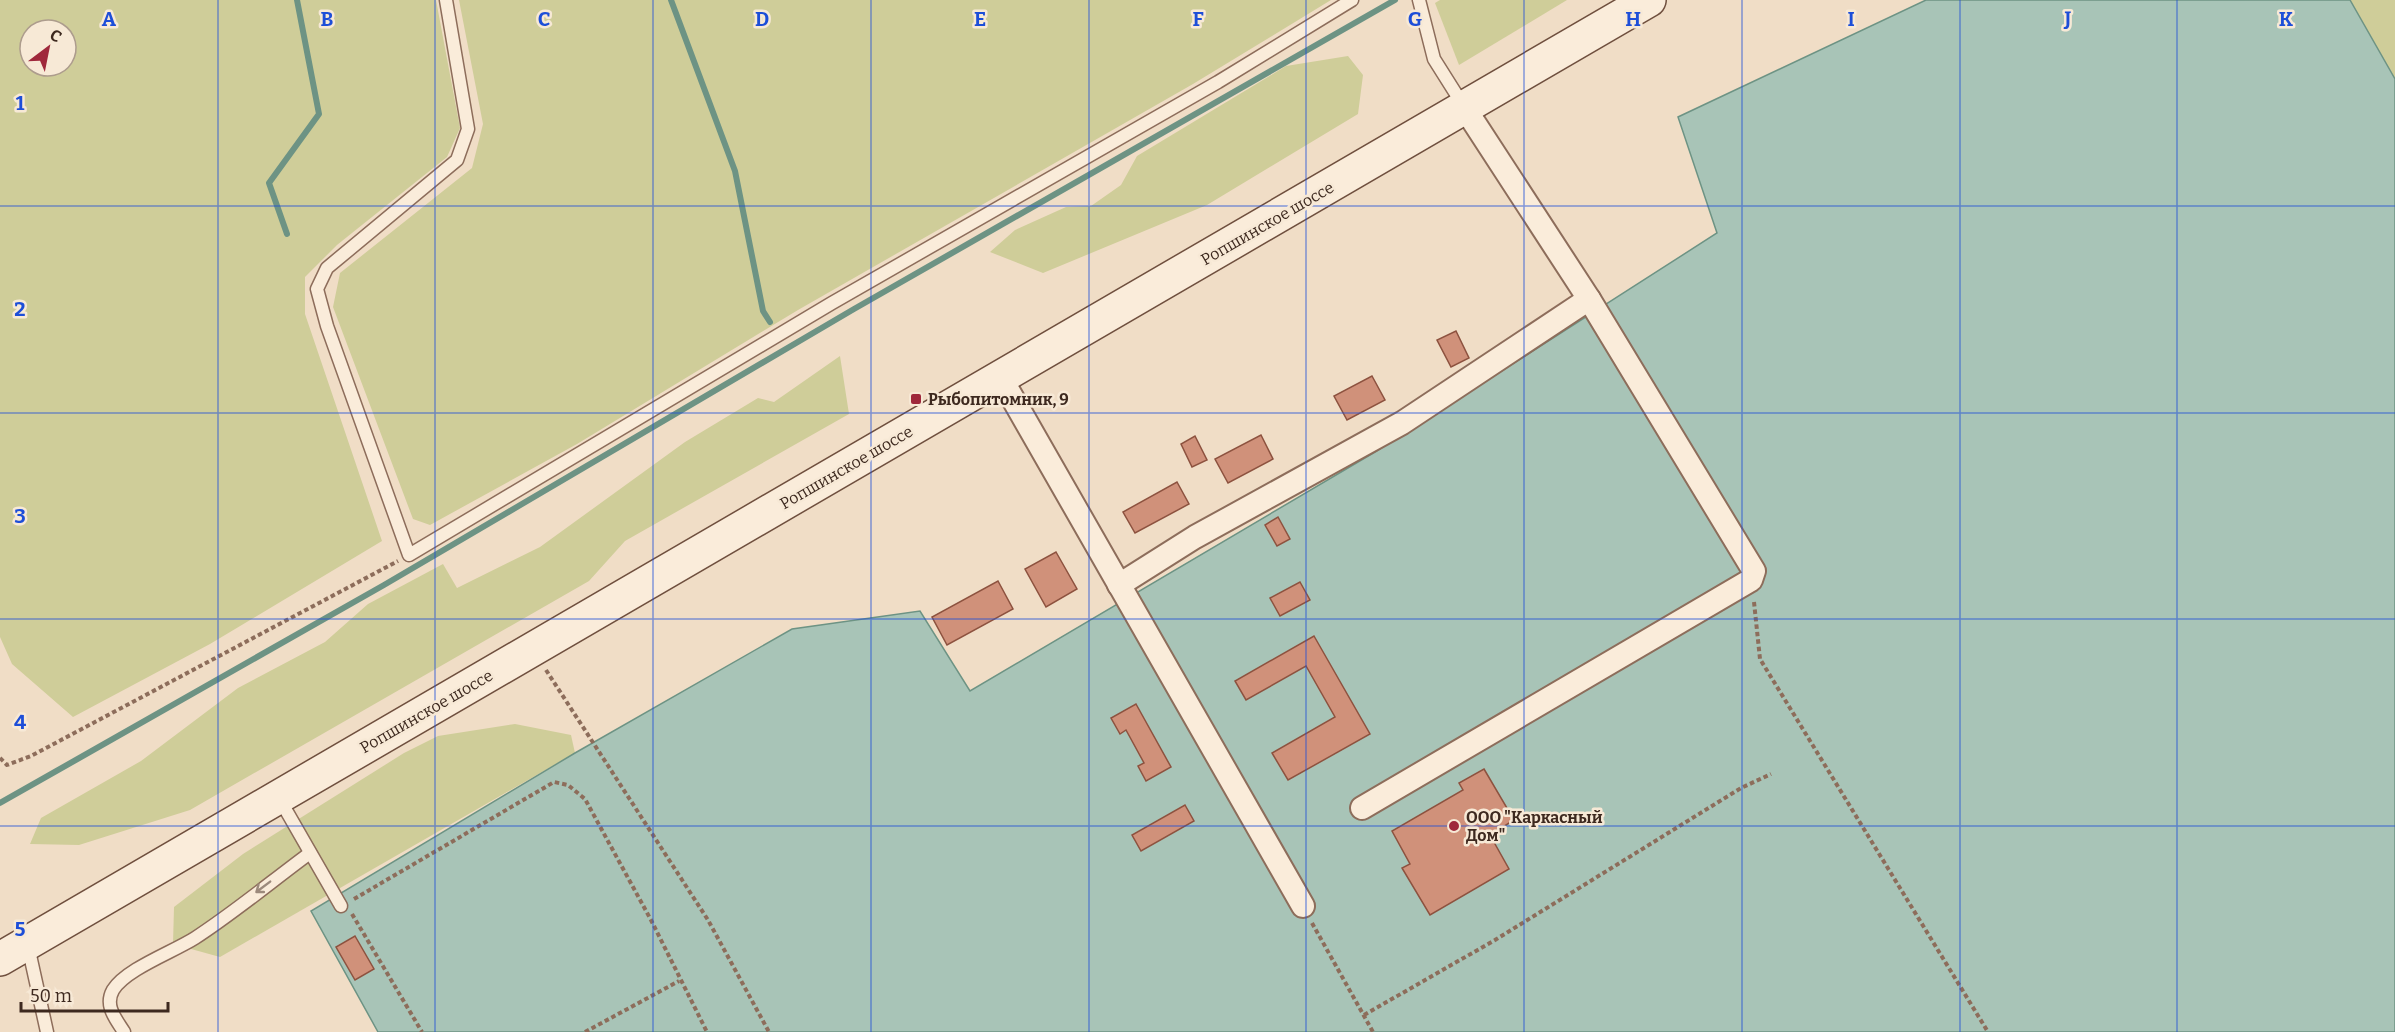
<svg xmlns="http://www.w3.org/2000/svg" width="2395" height="1032" font-family="Bitter,serif">
<rect width="100%" height="100%" fill="#f0ddc6"/>
<g fill="#cfcd99" fill-rule="evenodd">
<path d="M0,0h436l24,128 -13,29 -110,88 -32,32v37l77,227 -172,103 -137,73 -61,-53 -12,-27zM30,30h36v36h-36z"/>
<polygon points="459,0 1331,0 1193,84 798,310 577,444 430,525 413,519 333,307 340,273 472,168 483,124"/>
<polygon points="1440,0 1567,0 1459,65 1435,3"/>
<polygon points="2350,0 2395,0 2395,79"/>
<polygon points="1348,56 1363,75 1358,114 1207,205 1043,273 990,252 1015,230 1066,207 1091,206 1121,185 1137,156 1286,66"/>
<polygon points="840,356 849,414 625,541 589,581 190,810 79,845 30,844 41,818 141,761 238,688 325,642 368,604 443,564 457,588 540,547 685,442 758,398 774,402"/>
<polygon points="515,724 571,735 575,753 220,957 173,944 174,907 243,854 404,753 438,736"/>
</g>
<polygon fill="#a8c4b7" stroke="#6d9384" stroke-width="1.5" points="1926,0 2350,0 2395,79 2395,1032 378,1032 311,911 575,753 792,629 920,611 970,691 1375,452 1717,233 1678,117"/>
<g fill="none" stroke-linecap="round" stroke-linejoin="round">
<g stroke="#6d9384" stroke-width="6">
<polyline points="671,0 735,171 763,311 770,322"/>
<polyline points="287,234 269,183 319,114 297,0"/>
<polyline points="0,803 384,585 854,309 1395,0"/>
</g>
</g>
<g fill="#d0917a" stroke="#8d523f" stroke-width="1.5">
<polygon points="1456,331 1469,358 1451,367 1437,340"/>
<polygon points="1372,376 1385,400 1347,420 1334,396"/>
<polygon points="1261,435 1273,459 1228,483 1215,459"/>
<polygon points="1195,436 1207,460 1192,467 1181,444"/>
<polygon points="1177,482 1189,504 1135,533 1123,512"/>
<polygon points="1278,517 1290,539 1277,546 1265,525"/>
<polygon points="1056,552 1077,589 1046,607 1025,569"/>
<polygon points="998,581 1013,609 947,645 932,617"/>
<polygon points="1300,582 1310,600 1280,616 1270,598"/>
<polygon points="1314,636 1370,734 1288,780 1272,753 1335,717 1306,666 1246,700 1235,681"/>
<polygon points="1136,704 1171,767 1146,781 1138,766 1144,763 1126,730 1120,734 1111,718"/>
<polygon points="1484,769 1514,820 1490,835 1509,869 1430,915 1402,868 1410,864 1392,831 1463,790 1459,783"/>
<polygon points="1185,805 1194,821 1141,851 1132,835"/>
<polygon points="355,936 374,969 355,980 336,947"/>
</g>
<g fill="none" stroke-linecap="round" stroke-linejoin="round">
<g stroke="#8d6d5b" stroke-width="15">
<g id="service">
<polyline points="446,0 468,129 457,160 327,268 317,289 327,326 409,555 832,303 1218,82 1352,0"/>
<polyline points="1419,0 1434,59 1463,105"/>
<polyline points="279,798 341,906"/>
<polyline points="28,946 47,1032"/>
<path d="M124,1032c-8,-13 -20,-26 -11,-42 13,-21 60,-38 82,-52 40,-26 77,-57 115,-85"/>
</g>
</g>
<g stroke="#8d6d5b" stroke-width="26">
<g id="minor">
<polyline points="1001,378 1303,906"/>
<polyline points="1119,585 1195,537 1402,423 1589,299"/>
<polyline points="1362,808 1751,580 1754,571 1589,299 1464,107"/>
</g>
</g>
<g stroke="#6f4f3e" stroke-width="36">
<polyline id="secondary" points="0,959 1649,0"/>
</g>
<g stroke="#8d6d5b" stroke-width="4" stroke-dasharray="4.5 3" stroke-linecap="butt">
<polyline points="1754,602 1760,659 1988,1032"/>
<polyline points="546,670 708,920 769,1032"/>
<polyline points="0,758 7,765 31,756 398,561"/>
<polyline points="354,899 554,782 568,785 585,799 651,920 707,1032"/>
<polyline points="352,914 422,1032"/>
<polyline points="1312,923 1373,1032"/>
<polyline points="1364,1015 1495,940 1741,788 1771,774"/>
<polyline points="585,1032 679,981"/>
</g>
<use href="#service" stroke="#faecda" stroke-width="12"/>
<use href="#minor" stroke="#faecda" stroke-width="22"/>
<use href="#secondary" stroke="#faecda" stroke-width="33"/>
</g>
<defs><path id="oneway-shaft" d="M-6 0H5M1.5-3L5.5 0L1.5 3" fill="none" stroke-width="1.6" stroke-linecap="round" stroke-linejoin="round" transform="scale(1.5)"/></defs>
<use stroke="#9c8a7c" href="#oneway-shaft" transform="translate(263 887) rotate(143)"/>
<path fill="none" stroke="#1d4ed8" stroke-width="1.5" stroke-opacity="0.55" d="M218,0v1032M435,0v1032M653,0v1032M871,0v1032M1089,0v1032M1306,0v1032M1524,0v1032M1742,0v1032M1960,0v1032M2177,0v1032M0,206h2395M0,413h2395M0,619h2395M0,826h2395"/>
<g fill="#9f283b" stroke="#f7e9d6" stroke-width="2">
<rect x="910" y="393" width="12" height="12" rx="3"/>
<circle cx="1454" cy="826" r="6"/>
</g>
<g text-anchor="middle" stroke-width="5" stroke-linejoin="round" paint-order="stroke">
<g font-size="16" fill="#3d291f" stroke="#f7e9d6">
<text transform="translate(1267 223) rotate(-30)" y="6">Ропшинское шоссе</text>
<text transform="translate(846 467) rotate(-30)" y="6">Ропшинское шоссе</text>
<text transform="translate(426 711) rotate(-30)" y="6">Ропшинское шоссе</text>
</g>
<g font-size="16" font-weight="bold" fill="#3d291f" stroke="#f7e9d6" text-anchor="start">
<text x="928" y="405">Рыбопитомник, 9</text>
<text x="1466" y="823">ООО "Каркасный<tspan x="1466" dy="18">Дом"</tspan></text>
</g>
</g>
<g font-size="20" text-anchor="middle" font-weight="bold" fill="#1d4ed8" stroke="#f7e9d6" stroke-width="5" stroke-linejoin="round" paint-order="stroke">
<text x="109" y="26">A</text>
<text x="327" y="26">B</text>
<text x="544" y="26">C</text>
<text x="762" y="26">D</text>
<text x="980" y="26">E</text>
<text x="1198" y="26">F</text>
<text x="1415" y="26">G</text>
<text x="1633" y="26">H</text>
<text x="1851" y="26">I</text>
<text x="2068" y="26">J</text>
<text x="2286" y="26">K</text>
<text x="20" y="110">1</text>
<text x="20" y="316">2</text>
<text x="20" y="523">3</text>
<text x="20" y="729">4</text>
<text x="20" y="936">5</text>
</g>
<g transform="translate(48 48) rotate(32)"><circle r="28" fill="#f7e9d6" stroke="#ad9c8d" stroke-width="1.5"/>
<path d="M0-4.5L10 22L0 15L-10 22Z" fill="#9f283b"/>
<text y="-9" font-size="16" font-weight="bold" text-anchor="middle" fill="#3d291f">С</text>
</g>
<path d="M21 1002v9h147v-9" fill="none" stroke="#3d291f" stroke-width="3"/>
<text x="30" y="1002" font-size="18" fill="#3d291f" stroke="#f7e9d6" stroke-width="4.5" paint-order="stroke">50 m</text>
</svg>
